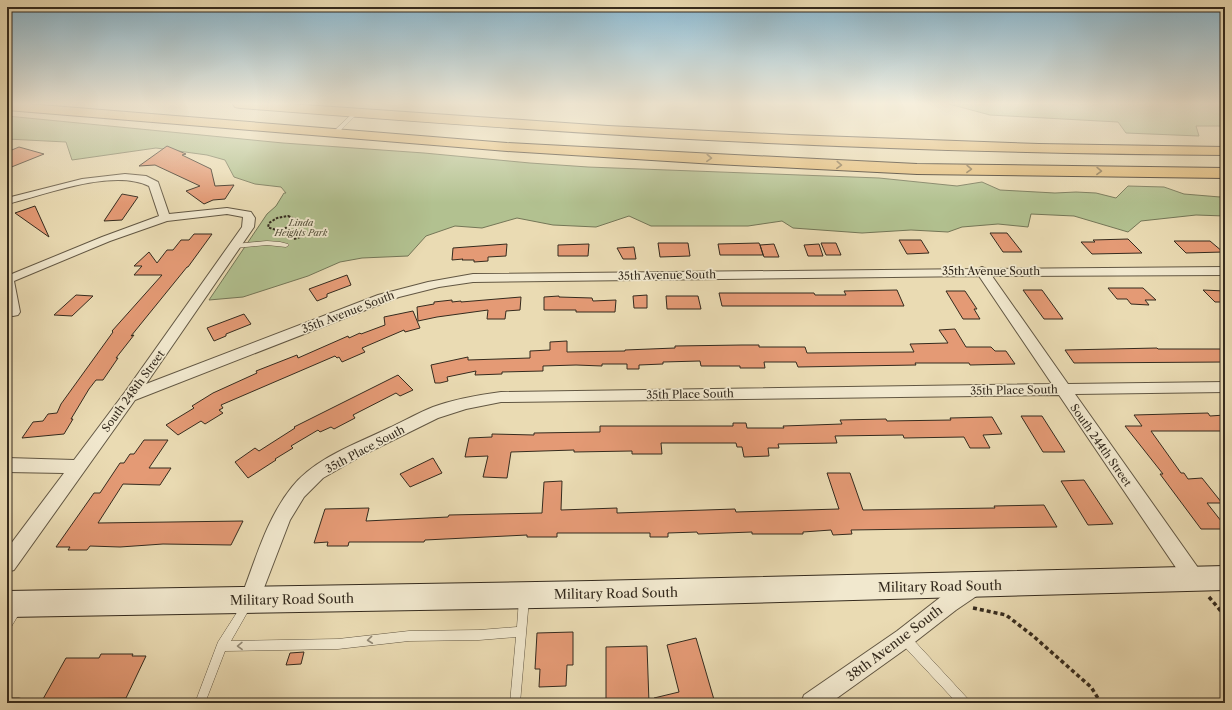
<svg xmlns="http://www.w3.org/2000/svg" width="1232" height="710" font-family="'Libre Caslon Text',serif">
<rect width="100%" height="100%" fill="#eadbb3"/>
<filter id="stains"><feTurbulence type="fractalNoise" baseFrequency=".005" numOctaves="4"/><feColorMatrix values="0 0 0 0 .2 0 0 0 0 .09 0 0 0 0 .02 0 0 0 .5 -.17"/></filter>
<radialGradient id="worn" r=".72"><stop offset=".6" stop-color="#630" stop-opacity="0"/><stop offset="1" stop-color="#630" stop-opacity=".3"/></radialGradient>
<g fill="#b2c190" stroke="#747657">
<polygon points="949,104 1225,104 1225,126 1196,126 1199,136 1126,133 1118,122 990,115"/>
<polygon points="7,116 283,143 424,153 530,163 588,167 879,178 957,186 982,182 1000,190 1055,193 1076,192 1096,193 1116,198 1128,186 1164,187 1184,194 1220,197 1225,187 1225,216 1196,215 1141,221 1128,232 1074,216 1031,214 1028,227 998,224 962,227 948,232 911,230 862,233 793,228 782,221 748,226 651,226 629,216 596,227 553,225 517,218 482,228 455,226 426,236 408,256 362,258 340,262 308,276 243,297 209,300 267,214 276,206 284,193 286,193 281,187 255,184 234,177 225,160 207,155 156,148 72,160 66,142 7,139"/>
</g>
<g fill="#e49a75" stroke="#352b1e">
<polygon points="167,146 186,154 182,155 211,169 215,186 234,185 225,199 213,200 204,204 186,191 200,186 155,165 139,166"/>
<polygon points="19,147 44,154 9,168 9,163 7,164 7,152"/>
<polygon points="122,194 138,197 122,220 104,221"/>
<polygon points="35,206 49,237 15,213"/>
<polygon points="990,233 1007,233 1022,252 1003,252"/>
<polygon points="194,234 212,234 188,267 187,267 131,336 134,335 116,358 118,358 103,380 96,380 89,389 71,419 73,419 64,434 22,438 33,422 43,421 48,414 57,413 61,404 113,332 112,331 162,275 134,275 142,266 134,266 149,252 157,263 167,250 173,250 181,240 189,240"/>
<polygon points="1128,239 1142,253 1092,254 1081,242 1095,242 1093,240"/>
<polygon points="899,240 921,240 929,253 907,254"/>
<polygon points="1174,241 1210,241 1223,252 1186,253"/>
<polygon points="658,243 688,243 690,256 660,257"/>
<polygon points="759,243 760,245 774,244 779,257 764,257 760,245 763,255 720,255 718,244"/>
<polygon points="821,243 836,243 841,255 826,255"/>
<polygon points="507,244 506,256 488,257 488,261 474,262 474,260 462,260 463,259 452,260 453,248"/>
<polygon points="589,244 588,256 558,256 558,245"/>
<polygon points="819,244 823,256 808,256 804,245"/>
<polygon points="634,247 636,259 623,259 617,248"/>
<polygon points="347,275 351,285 327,294 327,297 317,301 309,289"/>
<polygon points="1108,288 1143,288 1156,300 1145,300 1149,305 1131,304 1127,299 1117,299"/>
<polygon points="897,290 904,306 722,306 719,293 814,293 815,295 846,295 844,291"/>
<polygon points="1023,290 1042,290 1063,319 1044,319"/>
<polygon points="1203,290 1225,291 1225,302 1215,302"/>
<polygon points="946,291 965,291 977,309 974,309 980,319 963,319"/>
<polygon points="76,295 93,296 72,316 54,315"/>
<polygon points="647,295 647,308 634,308 633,296"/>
<polygon points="559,296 559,297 592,298 593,301 616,300 615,312 576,312 576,310 544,310 544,297"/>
<polygon points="666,296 698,296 701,309 667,309"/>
<polygon points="521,297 520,310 506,311 505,319 487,319 488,310 437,317 418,321 417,307 434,304 434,302 452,300 452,302 461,301 461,302"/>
<polygon points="413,311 420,328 405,332 404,330 362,348 365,352 342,362 339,357 337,358 335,356 221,405 223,408 219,410 223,413 205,424 201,421 178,435 166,425 194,408 192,406 213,393 257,373 256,371 297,355 298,358 348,336 349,338 360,333 361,334 385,325 384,317"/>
<polygon points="244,314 251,324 226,334 226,336 214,341 207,328"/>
<polygon points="955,329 966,347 991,347 995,351 1006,351 1015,364 970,365 969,363 915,363 916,365 798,367 796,362 764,362 765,368 740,368 740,366 701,366 700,361 663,362 663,364 639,365 639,369 627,369 627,364 602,364 602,366 576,365 543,366 543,371 502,372 502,374 475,375 476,371 447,377 448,381 440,383 435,383 431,365 468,357 468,360 530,358 530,351 550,350 550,342 567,341 567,352 625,351 625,350 675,348 675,346 742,345 759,345 759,347 805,347 807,353 914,352 910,344 948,343 939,330"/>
<polygon points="1157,348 1158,349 1225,349 1225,362 1074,363 1065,350"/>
<polygon points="398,375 413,390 400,396 396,393 353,415 355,418 334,429 331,427 320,432 318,430 291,446 293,448 275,459 276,460 248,478 235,462 255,448 259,451 295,428 294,427"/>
<polygon points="1208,413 1210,416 1225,415 1225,431 1151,431 1181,473 1184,473 1188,479 1202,478 1222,503 1207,503 1225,526 1225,529 1201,529 1160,474 1163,474 1125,426 1142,426 1134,415"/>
<polygon points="1021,416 1042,416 1065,452 1043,452"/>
<polygon points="992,417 1002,434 983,435 990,448 970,448 964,437 904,438 903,435 835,436 837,443 778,444 779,448 768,448 769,456 744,457 742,447 737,447 736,443 661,443 662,454 632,454 632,451 574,452 574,450 511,452 507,478 483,477 488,456 465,457 469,438 492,437 492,434 534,435 534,433 600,432 600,426 733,426 733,423 746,423 747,428 784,428 783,426 842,424 840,420 886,419 887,421 951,420 950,418"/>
<polygon points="144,440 168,440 149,468 171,468 160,485 123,484 98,523 243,521 231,545 163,544 120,547 90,546 87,550 68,550 70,547 56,547 94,493 100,493 120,463 124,463 130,454 134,454"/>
<polygon points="433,458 442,473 410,487 400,474"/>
<polygon points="827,473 850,473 863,510 995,508 994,506 1044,505 1057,527 851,530 852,534 833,535 831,530 803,532 803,534 752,534 752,532 698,534 697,532 668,533 668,537 650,537 650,533 557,533 557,537 527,537 527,535 425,540 424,542 349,542 348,546 327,546 328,542 314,543 325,509 369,508 366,521 448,517 449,515 542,513 544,482 562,481 561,510 617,508 617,513 735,509 736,512 839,509"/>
<polygon points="1084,480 1113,524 1088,525 1061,481"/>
<polygon points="573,632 573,665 567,665 566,686 539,687 540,669 535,669 537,633"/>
<polygon points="696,638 715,703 654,703 654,698 679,692 667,645"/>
<polygon points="647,646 649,703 606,703 606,647"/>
<polygon points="304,652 301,664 286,665 290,653"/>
<polygon points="101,654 133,654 132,656 146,656 126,698 43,699 66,658 99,658"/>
</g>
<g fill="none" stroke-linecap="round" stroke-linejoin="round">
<g stroke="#625743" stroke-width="1">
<g id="service">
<polygon points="354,112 358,113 337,134 333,134 333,132"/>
<polygon points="267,241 280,242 288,244 289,245 286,247 267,245 235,248 232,246 235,244"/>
<polygon points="524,594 527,596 529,599 520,703 510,703 516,637 479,640 409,641 338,649 225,651 205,703 195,703 218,642 243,603 246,601 249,603 251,606 231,641 338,639 409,631 479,630 517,627 519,599 521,596"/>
<path d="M17,604l3,2 2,3 -11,18 -4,2c0,-10 0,-21 10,-25z"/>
<polygon points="904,633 908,634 968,699 969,703 957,703 900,642 899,638 900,634"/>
<polygon points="7,698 19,698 23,699 24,703 7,703"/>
</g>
</g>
<g stroke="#625743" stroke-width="2">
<g id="minor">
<path d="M125,174l21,2 12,6 11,32 58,-6 24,4 4,6 -1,9 -108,157 232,-89 50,-13 45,-8 505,-5 4,-2 4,2 239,-2v8l-233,1 76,108 157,-2v10l-150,2 126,178 2,6 -2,6 -7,3 -7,-3 -128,-189 -558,7 -35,7 -28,9 -75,37 -40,23 -19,19 -14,23 -33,86 -7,3 -7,-3 -3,-6c15,-38 26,-81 52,-113 23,-29 64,-43 97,-59 15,-7 29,-15 44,-21 22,-8 45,-12 68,-15l551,-8 -73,-108 -506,6 -34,5 -40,10 -264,103 -121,170 -7,2v-23l57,-76 -57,-1v-14l67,2 51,-68 117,-165 1,-10 -16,-3 -60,7 -57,20 -96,40 6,31 -2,3 -5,1 -5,-1 -1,-2v-37l95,-39 57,-21 -10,-30c-37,-18 -104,9 -142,18v-6l75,-19z"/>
<polygon points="974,578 981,581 984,587 981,593 956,610 911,645 830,703 801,703 804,695 897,631 942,596"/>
</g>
</g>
<g stroke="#352b1e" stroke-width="2">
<polygon id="secondary" points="1225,566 1225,590 592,607 7,617 7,591 592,581"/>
</g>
<g stroke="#352b1e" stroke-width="2">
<g id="motorway">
<polygon points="7,104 28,104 507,143 715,154 917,164 1225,168 1225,178 917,174 715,164 507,151 7,110"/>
<path d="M233,104h57l318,22 184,9 247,9 186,3v8c-185,-1 -370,-7 -555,-17 -143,-8 -287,-19 -430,-30l-5,-1z"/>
</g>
</g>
<g stroke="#352b1e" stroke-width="2" stroke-dasharray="2.5 1.5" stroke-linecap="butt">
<path d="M288,216l7,3 -1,4c-8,6 -17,9 -26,4l1,-4 8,-5z"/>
<polyline points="294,239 306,235"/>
</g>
<g stroke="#352b1e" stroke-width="3.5" stroke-dasharray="4 3" stroke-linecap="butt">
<polyline points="1209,597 1225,616"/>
<polyline points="973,608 1006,615 1032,635 1091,687 1101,703"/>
</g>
<use href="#service" fill="#f1e8ce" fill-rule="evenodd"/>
<use href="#minor" fill="#f1e8ce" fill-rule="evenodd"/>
<use href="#secondary" fill="#f1e8ce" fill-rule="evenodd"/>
<use href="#motorway" fill="#e5be7a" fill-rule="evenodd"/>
</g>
<defs><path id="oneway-chevron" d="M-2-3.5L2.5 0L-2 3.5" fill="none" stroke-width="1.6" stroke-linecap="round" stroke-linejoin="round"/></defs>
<g stroke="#846d47">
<use href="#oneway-chevron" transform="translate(709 158) rotate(3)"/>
<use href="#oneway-chevron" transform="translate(839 165) rotate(3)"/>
<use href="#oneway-chevron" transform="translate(969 169) rotate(1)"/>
<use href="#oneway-chevron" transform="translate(1099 171) rotate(1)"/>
</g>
<g stroke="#938a76">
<use href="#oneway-chevron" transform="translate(370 640) rotate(174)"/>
<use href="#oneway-chevron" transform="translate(240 646) rotate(179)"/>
</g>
<linearGradient id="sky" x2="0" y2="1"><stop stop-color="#88b7d0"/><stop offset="0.51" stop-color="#f6efdd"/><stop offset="1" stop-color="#f6efdd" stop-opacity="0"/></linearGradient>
<rect width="1232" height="203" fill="url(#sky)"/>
<g text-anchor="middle" stroke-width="3.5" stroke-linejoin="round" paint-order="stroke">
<g font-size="9" font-style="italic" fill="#54503a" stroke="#f1e8ce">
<text x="301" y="226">Linda<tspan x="301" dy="10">Heights Park</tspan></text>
</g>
<g font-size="11" fill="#352b1e" stroke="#f1e8ce">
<text x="991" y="275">35th Avenue South</text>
<text transform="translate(667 275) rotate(-1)" y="4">35th Avenue South</text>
<text transform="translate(348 312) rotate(-21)" y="4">35th Avenue South</text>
<text transform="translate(1014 390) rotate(-1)" y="4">35th Place South</text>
<text transform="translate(133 391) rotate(-54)" y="4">South 248th Street</text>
<text transform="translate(690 394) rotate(-1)" y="4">35th Place South</text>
<text transform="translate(1101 445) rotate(55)" y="4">South 244th Street</text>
<text transform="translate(365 449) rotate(-28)" y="4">35th Place South</text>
</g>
<g font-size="13" fill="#352b1e" stroke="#f1e8ce">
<text transform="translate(940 586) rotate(-1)" y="5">Military Road South</text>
<text transform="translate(616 593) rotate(-1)" y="5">Military Road South</text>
<text transform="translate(292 599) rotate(-1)" y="5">Military Road South</text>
<text transform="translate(894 643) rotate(-37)" y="5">38th Avenue South</text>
</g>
</g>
<rect width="1232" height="710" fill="none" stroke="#eadbb3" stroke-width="24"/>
<rect x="8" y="8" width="1216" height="694" fill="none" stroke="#352b1e" stroke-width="2"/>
<rect x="12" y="12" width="1208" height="686" fill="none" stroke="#352b1e"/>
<rect width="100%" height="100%" filter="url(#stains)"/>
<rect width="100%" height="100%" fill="url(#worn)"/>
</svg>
